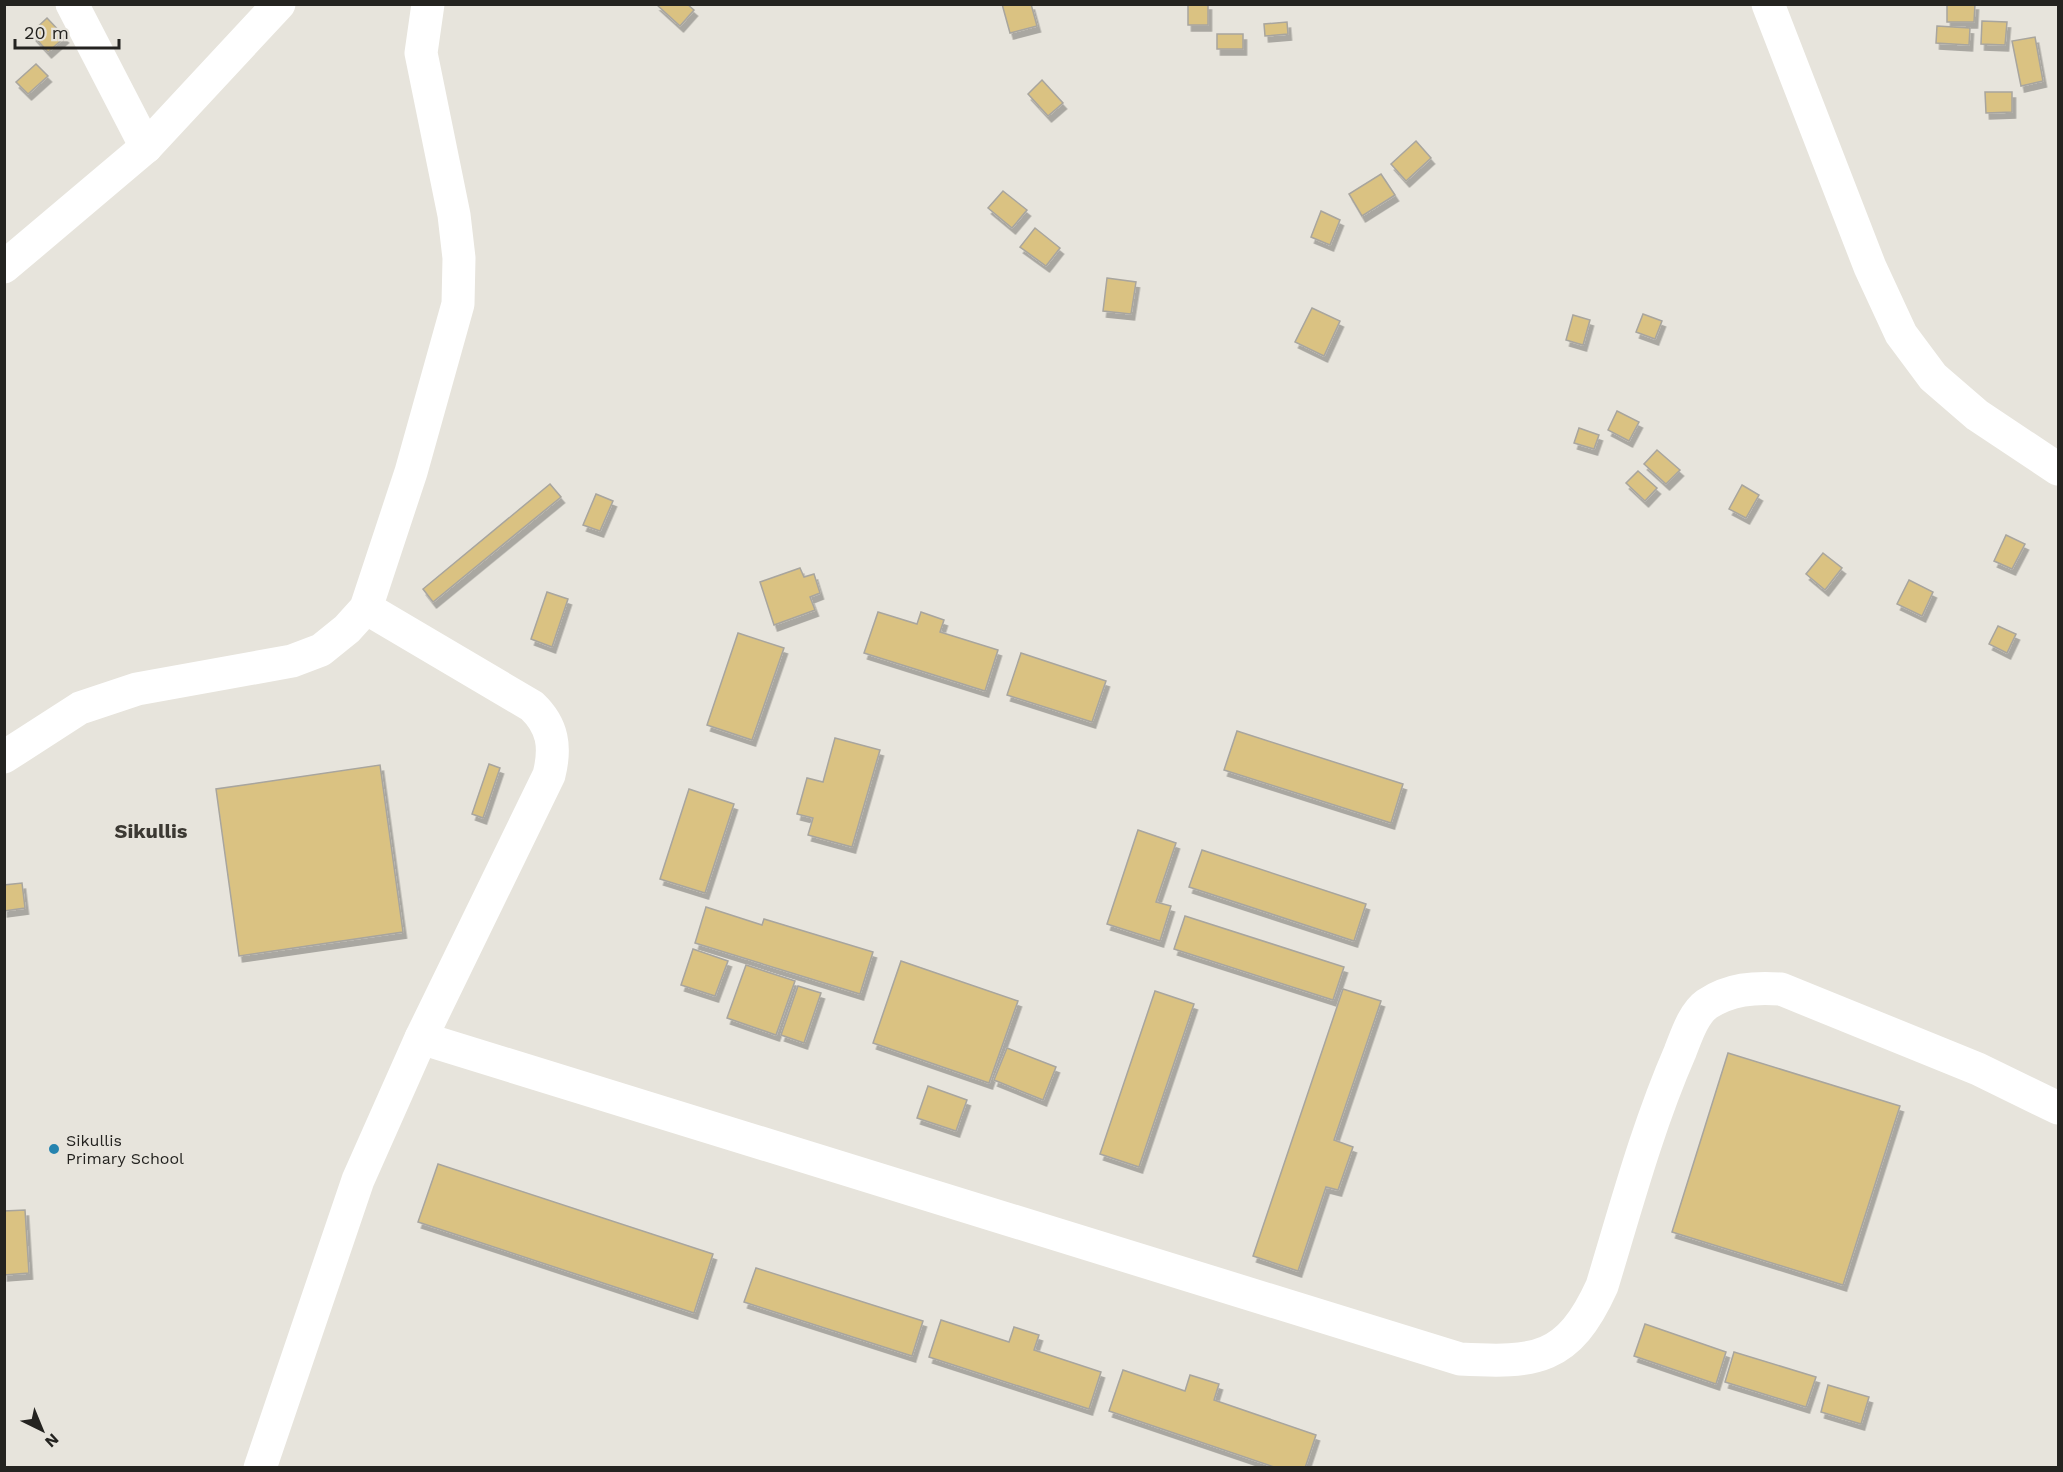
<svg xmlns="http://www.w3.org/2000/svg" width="2063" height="1472" font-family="'Work Sans',sans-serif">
<defs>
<filter id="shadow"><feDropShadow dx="3.5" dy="6" stdDeviation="0" flood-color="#0004"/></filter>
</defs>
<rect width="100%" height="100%" fill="#e7e4dc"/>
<g fill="#dac282" stroke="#a8a59e" stroke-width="1.5" filter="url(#shadow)">
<polygon points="687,4 694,10 680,26 657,5"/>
<polygon points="1002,4 1031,4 1037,26 1010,33"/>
<rect x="1188" y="4" width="20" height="21"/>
<polygon points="1947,4 1975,4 1974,22 1947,22"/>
<polygon points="47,18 65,37 48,52 31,33"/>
<polygon points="1982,21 2007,22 2005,45 1981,44"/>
<polygon points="1287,22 1288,34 1265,36 1264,24"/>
<polygon points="1937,26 1970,28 1969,45 1936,43"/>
<rect x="1217" y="34" width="26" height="15"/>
<polygon points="2035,37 2043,81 2021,86 2012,41"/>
<polygon points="36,64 48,76 28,94 16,82"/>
<polygon points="1042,80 1063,103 1048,116 1028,94"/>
<polygon points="1985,92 2012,92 2012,112 1986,113"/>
<polygon points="1416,141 1431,158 1406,181 1391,164"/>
<polygon points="1381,174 1395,195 1362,216 1349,194"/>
<polygon points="1003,191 1027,210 1012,228 988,208"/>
<polygon points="1321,211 1340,220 1330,245 1311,237"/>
<polygon points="1035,228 1060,248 1046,266 1020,247"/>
<polygon points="1107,278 1136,282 1131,314 1103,311"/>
<polygon points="1312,308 1340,321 1324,356 1295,342"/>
<polygon points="1643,314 1662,321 1655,339 1636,332"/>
<polygon points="1573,315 1590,320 1583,345 1566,340"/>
<polygon points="1617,411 1639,422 1629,441 1608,430"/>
<polygon points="1579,428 1599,435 1594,449 1574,443"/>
<polygon points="1657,450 1680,470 1666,484 1644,464"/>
<polygon points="1638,471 1657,488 1645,501 1626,483"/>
<polygon points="550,484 561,497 433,602 423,589"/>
<polygon points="1742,485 1759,495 1746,518 1729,509"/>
<polygon points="596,494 613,501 600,531 583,525"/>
<polygon points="2006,535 2025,544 2012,569 1994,561"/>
<polygon points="1823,553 1842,568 1825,590 1806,574"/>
<polygon points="800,568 804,577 814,574 820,593 810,597 815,610 774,625 760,582"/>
<polygon points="1909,580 1933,592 1922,616 1897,604"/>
<polygon points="547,592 568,599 552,647 531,639"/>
<polygon points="878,612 917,624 921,612 944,620 940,632 998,650 985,691 864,653"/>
<polygon points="1998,626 2016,634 2007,653 1989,644"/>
<polygon points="738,633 784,648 752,740 707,725"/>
<polygon points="1021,653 1106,681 1092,722 1007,695"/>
<polygon points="1237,731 1403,784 1391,823 1224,770"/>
<polygon points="835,738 880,750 852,847 808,835 813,818 797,814 807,778 823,782"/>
<polygon points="489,764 500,768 483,818 472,814"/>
<polygon points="380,765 403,932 239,956 216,789"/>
<polygon points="689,789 734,804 705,893 660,879"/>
<polygon points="1138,830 1176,843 1156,902 1171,906 1160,941 1107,924"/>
<polygon points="1202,850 1366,904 1354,941 1189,887"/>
<polygon points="22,883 25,908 4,911 4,885"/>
<polygon points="706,907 762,925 764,919 873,952 860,994 695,943"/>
<polygon points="1185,916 1344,967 1333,1000 1174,949"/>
<polygon points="693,949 728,961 715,996 681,985"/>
<polygon points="901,961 1018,1001 989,1083 873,1043"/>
<polygon points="746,965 795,981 776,1035 727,1018"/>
<polygon points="798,986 821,993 804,1043 781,1035"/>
<polygon points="1343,989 1381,1001 1334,1140 1353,1147 1338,1190 1326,1187 1298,1271 1253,1256"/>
<polygon points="1155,991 1194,1004 1139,1167 1100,1154"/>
<polygon points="1007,1048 1056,1067 1043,1100 994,1080"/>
<polygon points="1728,1053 1900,1106 1843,1285 1672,1232"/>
<polygon points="928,1086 967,1100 956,1131 917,1118"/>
<polygon points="438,1164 713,1254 694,1313 418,1222"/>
<polygon points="25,1210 29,1273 4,1275 4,1211"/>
<polygon points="756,1268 923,1321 912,1356 744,1302"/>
<polygon points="941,1320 1009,1342 1014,1327 1039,1335 1034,1350 1101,1372 1089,1409 929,1357"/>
<polygon points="1645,1324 1726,1352 1716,1384 1634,1356"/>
<polygon points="1734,1352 1816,1377 1806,1407 1725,1382"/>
<polygon points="1123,1370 1185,1391 1190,1375 1219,1384 1214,1400 1316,1435 1305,1468 1277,1468 1109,1411"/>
<polygon points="1828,1385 1869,1397 1861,1424 1821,1412"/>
</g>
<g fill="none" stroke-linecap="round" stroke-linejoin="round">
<g stroke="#fff" stroke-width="33">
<polyline points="72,4 146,147"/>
<polyline points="1768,4 1870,267 1901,334 1933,377 1977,415 2058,469"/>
<polyline points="4,267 146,147 279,4"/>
<polyline points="4,757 80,708 137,689 292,661 321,650 347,629 366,608 411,472 458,304 459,258 454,215 421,53 428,4"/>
<path d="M421,1038l1039,321c76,4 108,2 142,-73 24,-79 45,-158 78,-234 6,-15 13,-38 27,-48 23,-15 47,-17 74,-15l197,80 80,39"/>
<path d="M260,1468l98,-288 63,-142 128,-263c7,-28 4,-49 -17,-69l-166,-98"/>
</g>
</g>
<circle fill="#2583af" stroke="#e7e4dc" stroke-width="2" cx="54" cy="1149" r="6"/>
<g text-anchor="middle" stroke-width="4.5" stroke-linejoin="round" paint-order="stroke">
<g font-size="16" fill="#242320" stroke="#e7e4dc" text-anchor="start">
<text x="66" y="1146">Sikullis<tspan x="66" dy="18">Primary School</tspan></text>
</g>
<g font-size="20" font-weight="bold" fill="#3c3933" stroke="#e7e4dc">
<text x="151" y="838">Sikullis</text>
</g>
</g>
<rect width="2063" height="1472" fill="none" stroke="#242320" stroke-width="12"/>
<g transform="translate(42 1430) rotate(137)" stroke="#e7e4dc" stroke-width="4.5" paint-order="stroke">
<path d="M0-4.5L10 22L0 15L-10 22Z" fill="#242320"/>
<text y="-9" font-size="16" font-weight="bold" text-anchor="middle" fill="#242320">N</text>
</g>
<path d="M15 39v9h104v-9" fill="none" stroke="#242320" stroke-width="3"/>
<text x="24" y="39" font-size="18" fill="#242320" stroke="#e7e4dc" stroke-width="4.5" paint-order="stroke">20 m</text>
</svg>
